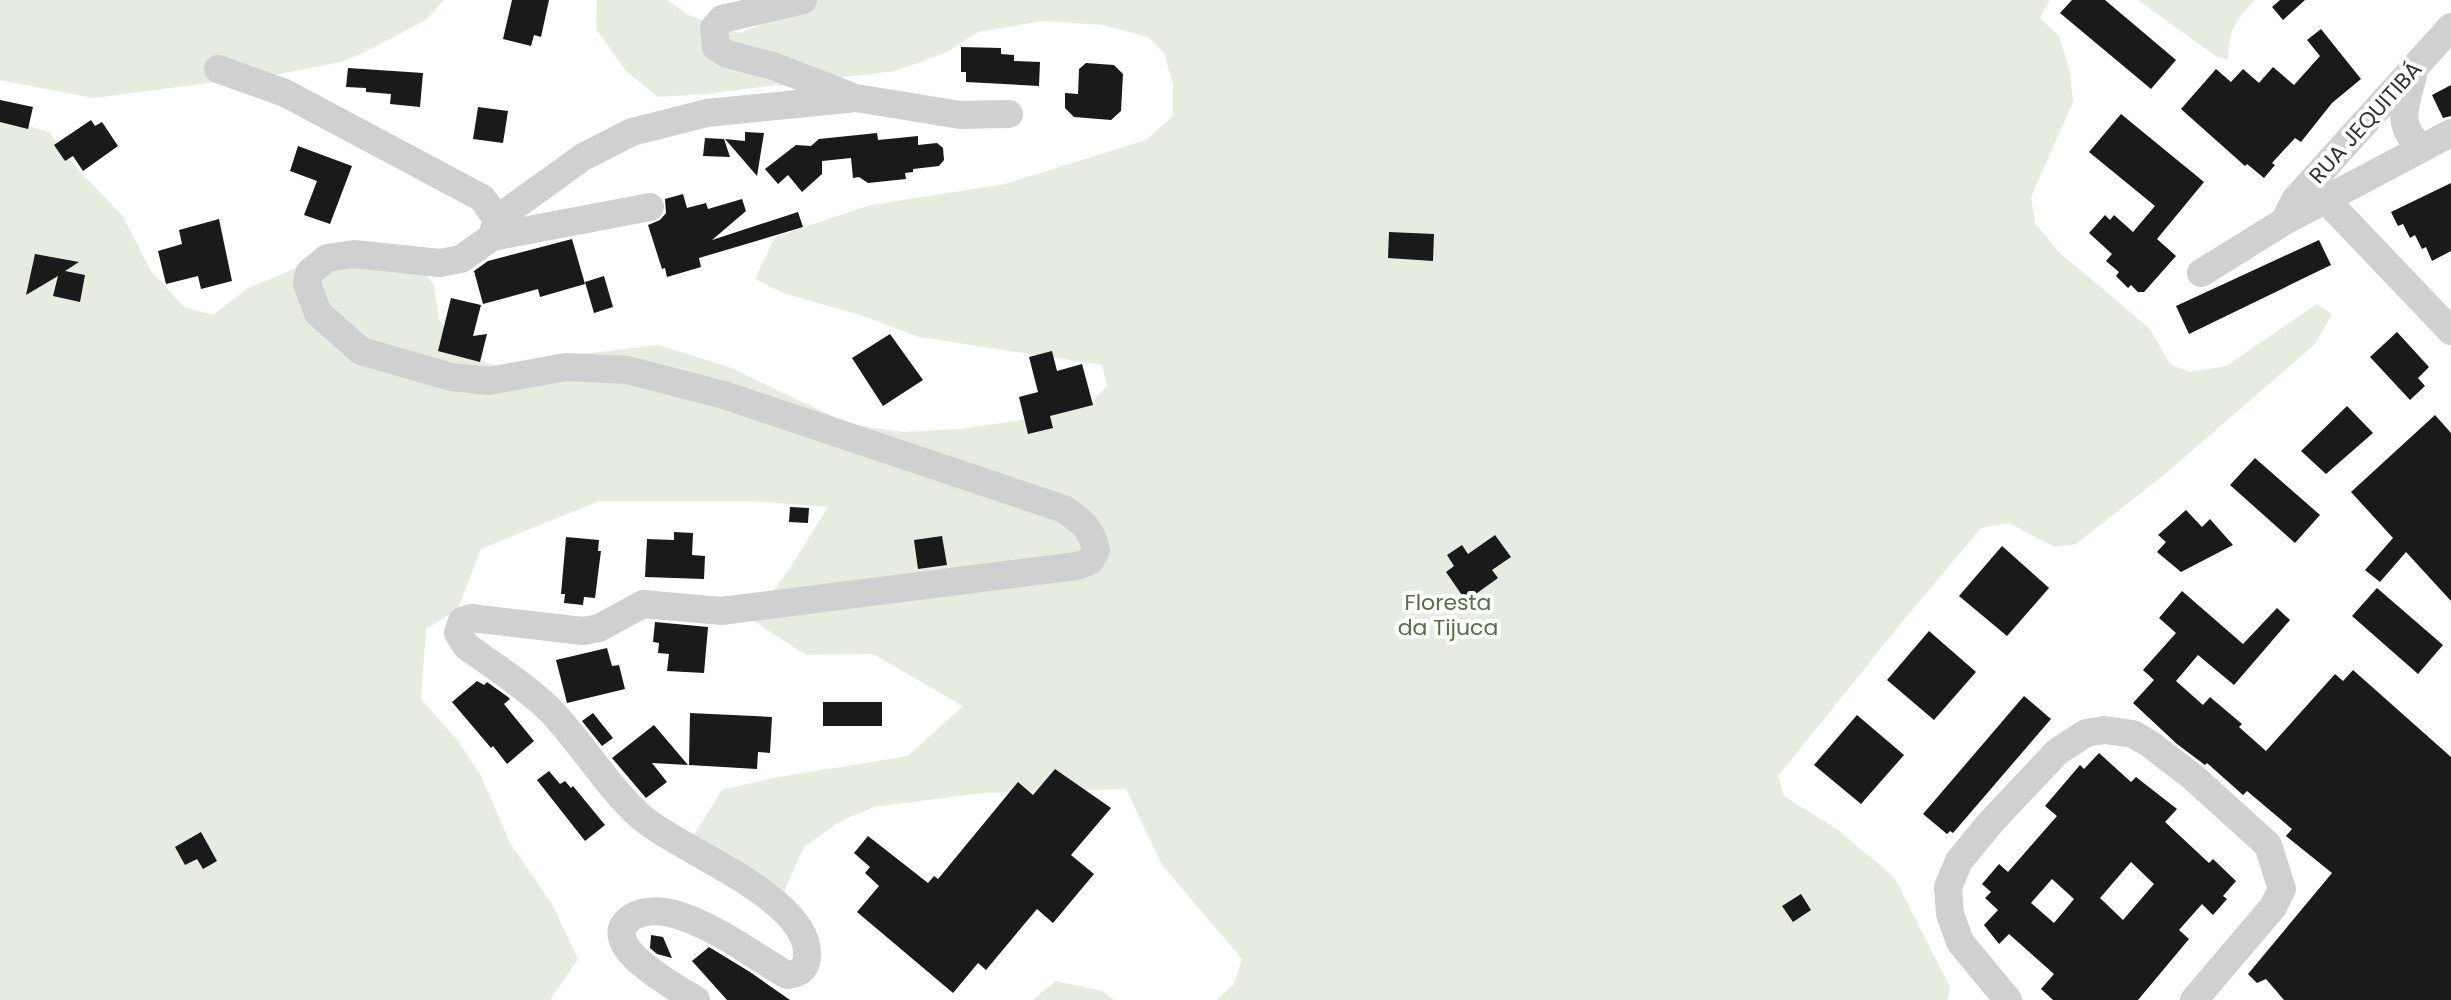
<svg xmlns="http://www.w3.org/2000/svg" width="2451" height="1000" font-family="Poppins,sans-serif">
<rect width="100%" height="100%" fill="#fff"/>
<g fill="#e6ecdf">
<polygon points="0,0 444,0 424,21 365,52 341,62 280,74 93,98 0,80"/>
<polygon points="597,0 667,0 688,15 739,33 797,11 805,0 2050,0 2040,18 2059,36 2070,72 2073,102 2031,197 2035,223 2059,252 2150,329 2170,364 2189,372 2226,366 2317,304 2332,314 2315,344 2165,474 2076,544 2054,547 2009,523 1981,528 1907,616 1778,776 1784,796 1838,830 1894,877 1950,987 1948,1000 1217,1000 1234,984 1242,959 1162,865 1126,789 982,793 874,807 839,822 804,847 782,896 692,838 722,790 773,778 908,756 963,706 873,654 806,655 752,620 788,571 828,507 753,501 599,501 481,549 458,609 426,629 421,699 458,741 481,776 510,843 552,904 578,959 550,1000 0,1000 0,117 49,132 81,173 122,215 151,271 184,307 213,315 248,288 299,267 416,260 434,285 439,320 463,355 512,371 546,358 659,345 731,368 849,424 903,432 959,429 1045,417 1090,403 1107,386 1102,365 919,337 860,315 783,293 755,279 775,237 871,205 1005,184 1146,140 1173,116 1173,84 1164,53 1148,37 1102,25 1043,21 978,32 945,53 895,71 705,94 658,97 626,71 596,29"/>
<path d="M2138,0h117c-21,22 -26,30 -27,60l-11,-3z"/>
<polygon points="1056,981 1102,991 1114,1000 1033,1000"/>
</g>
<g fill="#1a1a1a" fill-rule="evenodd">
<polygon points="512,0 549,0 541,37 534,35 531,46 503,39"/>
<polygon points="2072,0 2105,0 2176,60 2151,89 2060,13"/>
<polygon points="2280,0 2305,0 2283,20 2272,7"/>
<polygon points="2321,29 2361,79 2332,103 2301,142 2295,138 2272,163 2275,165 2264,178 2247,164 2245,166 2181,109 2216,69 2231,82 2243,69 2259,83 2273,67 2294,85 2320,56 2307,40"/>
<polygon points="961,47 1001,48 1001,54 1014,55 1014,61 1040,62 1039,86 966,82 966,72 961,72"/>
<polygon points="1086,63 1114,65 1123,74 1121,111 1111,120 1074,117 1065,108 1065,93 1078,94 1079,69"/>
<polygon points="348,68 423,73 420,107 390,104 391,94 366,92 366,88 346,87"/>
<polygon points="2451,85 2451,116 2443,118 2432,95"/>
<polygon points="0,100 33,107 28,129 0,122"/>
<polygon points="478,107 508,111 503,143 473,139"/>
<polygon points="2121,114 2204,182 2157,239 2176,256 2144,292 2138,292 2131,285 2128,288 2116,276 2119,272 2106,261 2112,254 2089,233 2105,215 2110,220 2114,215 2133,232 2155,206 2089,152"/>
<polygon points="91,120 95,126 102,122 118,146 83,171 73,156 65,161 54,145"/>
<polygon points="745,132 764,133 757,176 725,139 745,141"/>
<polygon points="877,133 878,140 918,136 918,145 937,143 943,148 944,160 939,166 913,169 913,172 905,173 906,179 868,183 859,177 853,178 851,158 822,161 822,174 802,192 788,175 778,184 765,169 796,145 811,146 819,139"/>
<polygon points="705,138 724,139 730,157 703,156"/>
<polygon points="298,146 352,166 330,224 304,215 317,181 290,171"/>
<polygon points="2451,183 2451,251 2432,261 2426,247 2422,249 2415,235 2410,238 2403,224 2398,226 2391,212"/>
<polygon points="683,194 687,208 706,203 708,209 742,199 746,211 712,240 798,212 803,227 699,258 701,267 667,277 665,268 662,269 648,225 660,220 666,213 665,199"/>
<polygon points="219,219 232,281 201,289 198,276 166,284 158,251 182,244 179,230"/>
<polygon points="1389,232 1434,234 1433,261 1388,258"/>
<polygon points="572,239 585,284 540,297 538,289 483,304 474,271 488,261"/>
<polygon points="2319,240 2331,265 2189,334 2176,306"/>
<polygon points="35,254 79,262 65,271 85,275 80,302 53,296 58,276 26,295"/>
<polygon points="604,276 613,307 594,313 585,282"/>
<polygon points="451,298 481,305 473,336 487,334 480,362 438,351"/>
<polygon points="2397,332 2429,367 2418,378 2425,386 2410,400 2370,357"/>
<polygon points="890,334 923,380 883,406 852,358"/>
<polygon points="1052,351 1057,371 1082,364 1093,405 1050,416 1053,428 1028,434 1019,397 1038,392 1029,357"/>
<polygon points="2347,406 2373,433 2326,474 2301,451"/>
<polygon points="2435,415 2451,433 2451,601 2406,552 2380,582 2365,570 2393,538 2351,492"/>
<polygon points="2255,458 2320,515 2295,543 2230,485"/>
<polygon points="790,507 809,508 808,523 789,522"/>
<polygon points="2186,510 2202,527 2210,519 2233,545 2181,572 2157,552 2166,542 2158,535"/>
<polygon points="674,532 693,533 692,555 705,556 704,579 645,577 647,539 674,540"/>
<polygon points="1495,535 1511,557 1492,570 1498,578 1466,601 1446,572 1454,566 1447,555 1462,545 1468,554"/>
<polygon points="942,536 947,565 918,569 914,540"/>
<polygon points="566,537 599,540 598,551 601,551 595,598 584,597 583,605 564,603 565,594 561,594"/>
<polygon points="2002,546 2049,588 2007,636 1959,596"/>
<polygon points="2377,588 2443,645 2418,674 2352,616"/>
<polygon points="2182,591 2243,644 2277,608 2290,620 2234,685 2198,655 2176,681 2203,705 2210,697 2242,724 2239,727 2266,751 2335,674 2343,681 2353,670 2451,757 2451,1000 2284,1000 2266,979 2257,983 2248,974 2332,873 2286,836 2292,829 2247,791 2243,795 2207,763 2205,765 2177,744 2133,703 2154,680 2143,670 2176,633 2159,618"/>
<polygon points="655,622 708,627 704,673 667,671 669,654 658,653 659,643 653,642"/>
<polygon points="1929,631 1976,672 1934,720 1887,680"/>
<polygon points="607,648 612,666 619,665 625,689 567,703 556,660"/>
<polygon points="477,681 484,685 487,682 508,697 510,699 504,704 534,741 507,764 493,746 491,748 452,702"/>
<polygon points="2024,696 2051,719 1953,833 1950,831 1947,834 1923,814"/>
<rect x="823" y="702" width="59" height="24"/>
<polygon points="593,713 613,738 602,746 582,721"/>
<polygon points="690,713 772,717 770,753 758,752 757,769 689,765"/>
<polygon points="1857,715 1904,755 1861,804 1814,765"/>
<polygon points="654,725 688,765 652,763 667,782 646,798 612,758"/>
<path d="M2099,753l32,29 5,-5 41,32 -12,13 44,41 4,-4 23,22 -13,15 4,3 -14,16 -11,-11 -23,26 10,9 -51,61h-85l-12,-11 13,-15 -45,-40 -10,10 -15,-19 14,-15 -13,-12 6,-6 -9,-8 17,-20 9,8 49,-56 -12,-10 35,-41 4,4zM2131,862l23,22 -31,36 -23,-22zM2052,879l22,20 -20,24 -23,-20z"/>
<polygon points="1055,769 1111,808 1071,855 1094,874 1053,923 1037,909 986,970 978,963 953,993 857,912 879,886 865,873 870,867 854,853 868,836 928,883 934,876 938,879 1018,782 1033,795"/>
<polygon points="549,771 560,784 565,781 571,788 573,786 605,825 585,841 537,780"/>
<polygon points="201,832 217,861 203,869 197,859 185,865 175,847"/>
<polygon points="1801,894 1811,910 1793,922 1782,906"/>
<polygon points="651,935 663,937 672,958 657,954 650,948"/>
<polygon points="709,947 750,972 790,1000 727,1000 692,961"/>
</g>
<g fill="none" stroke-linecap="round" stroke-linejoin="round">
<g stroke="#d0d0d0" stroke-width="28">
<polyline points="803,0 722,19 714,28 716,47 727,54 773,66 848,95"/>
<path d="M218,69l67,24 197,105 15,21 -5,18 -31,22 -21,4 -86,-9 -27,4 -18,15 -2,11 11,29 43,38 90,26 38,4 77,-14 61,3 97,25 340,114c17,12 28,20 32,41l-6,11 -13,5 -356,45 -78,-7 -44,24 -16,3 -112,-13 -9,3 -4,12 8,13c28,20 59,40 83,63 32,33 57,76 91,107 39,35 172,82 167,141 -1,13 -9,17 -20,18 -36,-21 -73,-50 -113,-61 -13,-4 -30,-4 -42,3 -40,27 47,72 64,83"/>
<path d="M2413,76c-8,30 -18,48 8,72"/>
<polyline points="2326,200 2451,331"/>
<polyline points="497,219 583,157 632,132 707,113 856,98 960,115 1009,114"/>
<polyline points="2285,220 2295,200 2451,27"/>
<polyline points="492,237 650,207"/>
<polyline points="2201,273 2285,221 2451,133"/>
<polyline points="2008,1000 1960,942 1950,914 1948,887 1959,861 1991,822 2057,752 2086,733 2104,730 2133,734 2150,744 2194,778 2268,845 2282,889 2273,907 2194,1000"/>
</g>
</g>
<g text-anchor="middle" stroke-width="8" stroke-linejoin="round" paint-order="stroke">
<g font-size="22" fill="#333" stroke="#fff">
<text transform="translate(2365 122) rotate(-48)" y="8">RUA JEQUITIBÁ</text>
</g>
<g font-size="22" fill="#56703f" stroke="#fff">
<text x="1448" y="610">Floresta<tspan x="1448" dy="25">da Tijuca</tspan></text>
</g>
</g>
</svg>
